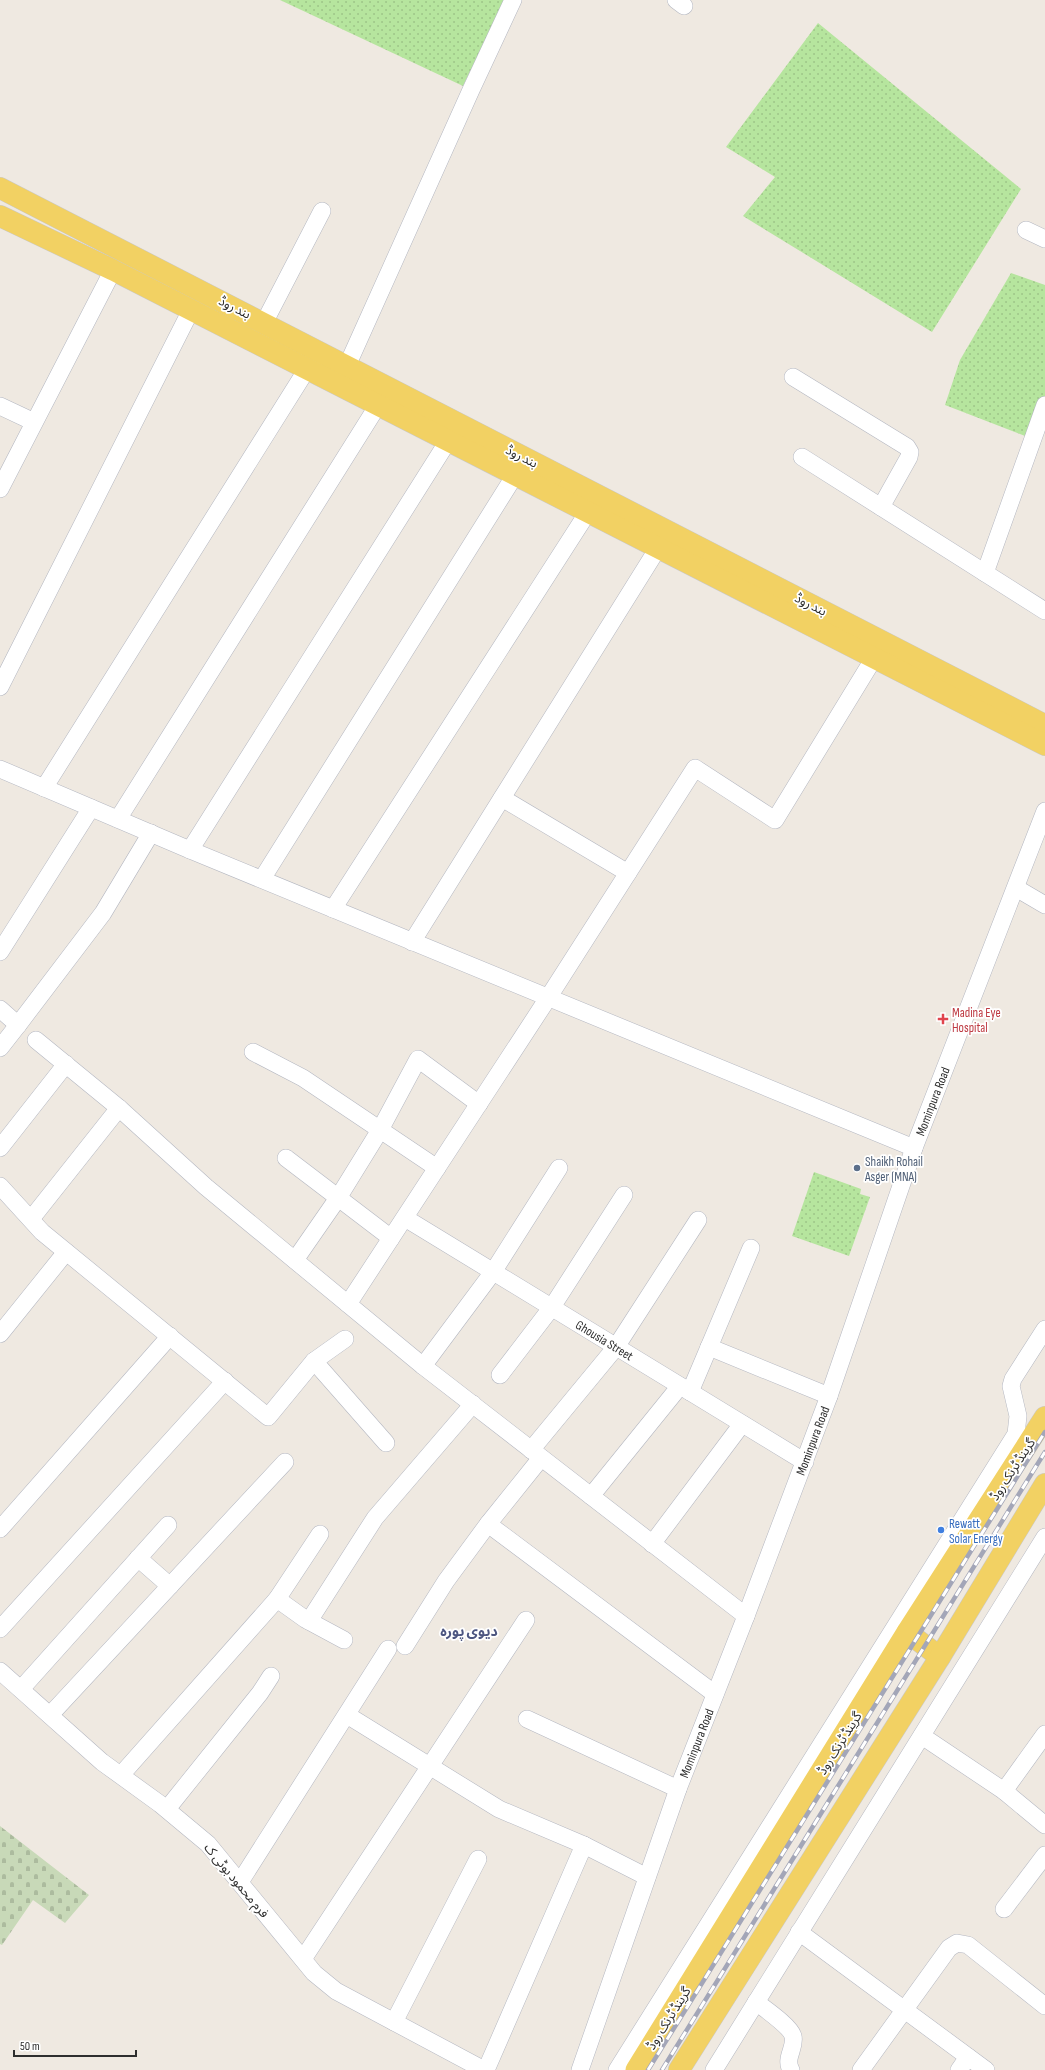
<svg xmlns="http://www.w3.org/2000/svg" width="1045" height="2070" font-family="'Sofia Sans Condensed','Noto Sans Arabic',sans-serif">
<defs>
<pattern id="grass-dots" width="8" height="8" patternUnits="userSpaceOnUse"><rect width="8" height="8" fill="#b6e59e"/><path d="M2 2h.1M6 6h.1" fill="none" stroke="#9dc588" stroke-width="1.8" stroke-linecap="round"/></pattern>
<pattern id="cemetery-stones" width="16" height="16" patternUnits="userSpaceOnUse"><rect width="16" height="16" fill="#c8d9b8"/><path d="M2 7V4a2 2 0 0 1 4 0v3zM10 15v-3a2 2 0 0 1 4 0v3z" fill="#acbb9e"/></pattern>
</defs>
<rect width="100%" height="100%" fill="#efe9e1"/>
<g fill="url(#grass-dots)">
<polygon points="280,0 505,0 463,86"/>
<polygon points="818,23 1021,189 932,332 743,216 775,177 726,147"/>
<polygon points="1011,273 1045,285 1045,405 1033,439 945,405 960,360"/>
<polygon points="814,1172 861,1189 860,1194 870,1197 849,1256 792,1236"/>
</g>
<polygon fill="url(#cemetery-stones)" points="0,1826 89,1895 65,1923 33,1900 2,1945 0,1944"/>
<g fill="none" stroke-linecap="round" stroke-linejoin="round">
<g stroke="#b4b7c1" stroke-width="18">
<g id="minor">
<polyline points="676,0 684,6"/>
<polyline points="1026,230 1045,239"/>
<polyline points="264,323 322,211"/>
<polyline points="347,366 471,90 513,0"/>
<polyline points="793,377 907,447 910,452 909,457 881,507"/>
<polyline points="0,406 34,422"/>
<polyline points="802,457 1045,611"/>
<polyline points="0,489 113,270"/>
<polyline points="985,573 1045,405"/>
<polyline points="0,687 191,310"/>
<polyline points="0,769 190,850 914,1148"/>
<polyline points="44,788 307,369"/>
<polyline points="502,798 628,873"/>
<polyline points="118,819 378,405"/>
<polyline points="190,850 448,441"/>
<polyline points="262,879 515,475"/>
<polyline points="1016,888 1045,905"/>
<polyline points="333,909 588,512"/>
<polyline points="412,942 658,548"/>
<polyline points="0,952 91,808"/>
<polyline points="0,1009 18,1025 103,913 151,833"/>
<polyline points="36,1040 119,1108 206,1187 423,1366 746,1616"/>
<polyline points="0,1048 18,1025"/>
<polyline points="253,1052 303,1078 437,1168"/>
<polyline points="0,1148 66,1064"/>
<polyline points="286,1158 391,1238"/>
<polyline points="0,1186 42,1232 268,1417 314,1361 345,1339"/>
<path id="s1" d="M405,1218l400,244"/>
<polyline points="31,1219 119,1108"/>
<polyline points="295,1260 338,1198 380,1130 418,1059 479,1104"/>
<polyline points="348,1304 548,998 695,768 775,820 874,658"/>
<polyline points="0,1334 66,1252"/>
<polyline points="709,1347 829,1396"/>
<polyline points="314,1361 386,1443"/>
<polyline points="423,1366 493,1272 559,1168"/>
<polyline points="500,1375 552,1307 624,1195"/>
<polyline points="690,1392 751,1248"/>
<polyline points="531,1450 616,1347 698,1220"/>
<polyline points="541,1458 488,1524 715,1694"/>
<polyline points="591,1496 680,1386"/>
<polyline points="0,1529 170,1336"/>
<polyline points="652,1544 742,1424"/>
<polyline points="138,1558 170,1586"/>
<polyline points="277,1599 305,1619 344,1640"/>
<polyline points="309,1621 375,1518 473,1404"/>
<polyline points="0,1629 225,1381"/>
<polyline points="405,1646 446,1581 488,1524"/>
<polyline points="0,1671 102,1762 160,1804 208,1844 314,1973 336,1991 484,2070"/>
<polyline points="21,1689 168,1525"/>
<polyline points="50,1715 285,1462"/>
<polyline points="347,1715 499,1809 584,1845 647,1877"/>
<polyline points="527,1719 678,1789"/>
<polyline points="922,1736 1004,1791 1045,1825"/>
<polyline points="121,1775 277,1599 320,1534"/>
<polyline points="1004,1791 1045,1734"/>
<polyline points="167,1809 260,1693 271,1676"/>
<polyline points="240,1882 388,1649"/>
<polyline points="1004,1909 1045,1855"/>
<polyline points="799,1932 986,2070"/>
<polyline points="303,1959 526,1620"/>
<path d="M756,2002c9,7 34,24 37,34 3,12 -9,22 -2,34"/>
<polyline points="394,2022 478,1859"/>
<polyline points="486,2070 584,1845"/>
<path id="s2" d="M580,2070l98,-281 68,-173 83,-220 85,-248 131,-337"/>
<polyline points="617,2070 1016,1434 1018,1416 1011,1386 1013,1379 1045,1329"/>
<polyline points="714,2070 1045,1537"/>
<polyline points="861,2070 949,1948 957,1943 968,1945 1045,2006"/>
<polyline points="959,2070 968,2057"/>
</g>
</g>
<g stroke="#c9c9c9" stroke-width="22">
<g id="major">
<polyline points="0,188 1045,725"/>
<polyline points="0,216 113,270 1045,745"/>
<polyline points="907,1632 940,1657"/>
<polyline points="636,2070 907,1632 1045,1417"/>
<polyline points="679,2070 940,1657 1045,1484"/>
</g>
</g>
<use href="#minor" stroke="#fff" stroke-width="17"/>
<use href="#major" stroke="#f2d163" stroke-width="21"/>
<g stroke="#a3a6b8" stroke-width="4.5">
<g id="rail">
<polyline points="648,2070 1045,1432"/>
<polyline points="662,2070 1045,1452"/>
</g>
</g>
<use href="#rail" stroke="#fff" stroke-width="3" stroke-dasharray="9" stroke-linecap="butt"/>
</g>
<path fill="#e0444e" stroke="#fff" stroke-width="1.5" d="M941 1013h4v4h4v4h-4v4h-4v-4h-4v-4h4z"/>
<circle fill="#5c6f8a" stroke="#fff" stroke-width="1.5" cx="857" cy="1168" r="4"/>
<circle fill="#3f7fe0" stroke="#fff" stroke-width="1.5" cx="941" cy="1530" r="4"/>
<g text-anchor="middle" stroke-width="3.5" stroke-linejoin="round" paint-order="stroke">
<g font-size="13" fill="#2e2e2e" stroke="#fff">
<text transform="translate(235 307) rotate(27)" y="5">بند روڈ</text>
<text transform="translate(522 456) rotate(27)" y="5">بند روڈ</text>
<text transform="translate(811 604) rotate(27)" y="5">بند روڈ</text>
<text dy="5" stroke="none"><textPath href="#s2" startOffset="1031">Mominpura Road</textPath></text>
<text dy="5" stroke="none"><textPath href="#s1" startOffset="234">Ghousia Street</textPath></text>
<text dy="5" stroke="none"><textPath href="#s2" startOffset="671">Mominpura Road</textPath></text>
<text transform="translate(1012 1469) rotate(-57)" y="5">گرینڈ ٹرنک روڈ</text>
<text dy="5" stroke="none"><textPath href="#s2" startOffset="347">Mominpura Road</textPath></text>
<text transform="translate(839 1743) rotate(-58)" y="5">گرینڈ ٹرنک روڈ</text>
<text transform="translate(237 1880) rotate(50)" y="5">فرم محمود بوٹی ک</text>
<text transform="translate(668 2018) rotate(-58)" y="5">گرینڈ ٹرنک روڈ</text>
</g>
<g font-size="13" fill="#be3a42" stroke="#fff" text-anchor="start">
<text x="952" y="1017">Madina Eye<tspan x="952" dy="15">Hospital</tspan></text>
</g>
<g font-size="13" fill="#4e5e75" stroke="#fff" text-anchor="start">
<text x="865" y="1166">Shaikh Rohail<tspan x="865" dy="15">Asger (MNA)</tspan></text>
</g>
<g font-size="13" fill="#366cbe" stroke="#fff" text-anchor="start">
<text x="949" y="1528">Rewatt<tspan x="949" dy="15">Solar Energy</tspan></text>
</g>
<g font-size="14" font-weight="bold" fill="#4d5680" stroke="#fff">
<text x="469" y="1636">دیوی پورہ</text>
</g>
</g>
<path d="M14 2050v6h122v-6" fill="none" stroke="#2e2e2e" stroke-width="2"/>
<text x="20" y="2050" font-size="12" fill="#2e2e2e" stroke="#ffffff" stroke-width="3" paint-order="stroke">50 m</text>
</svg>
